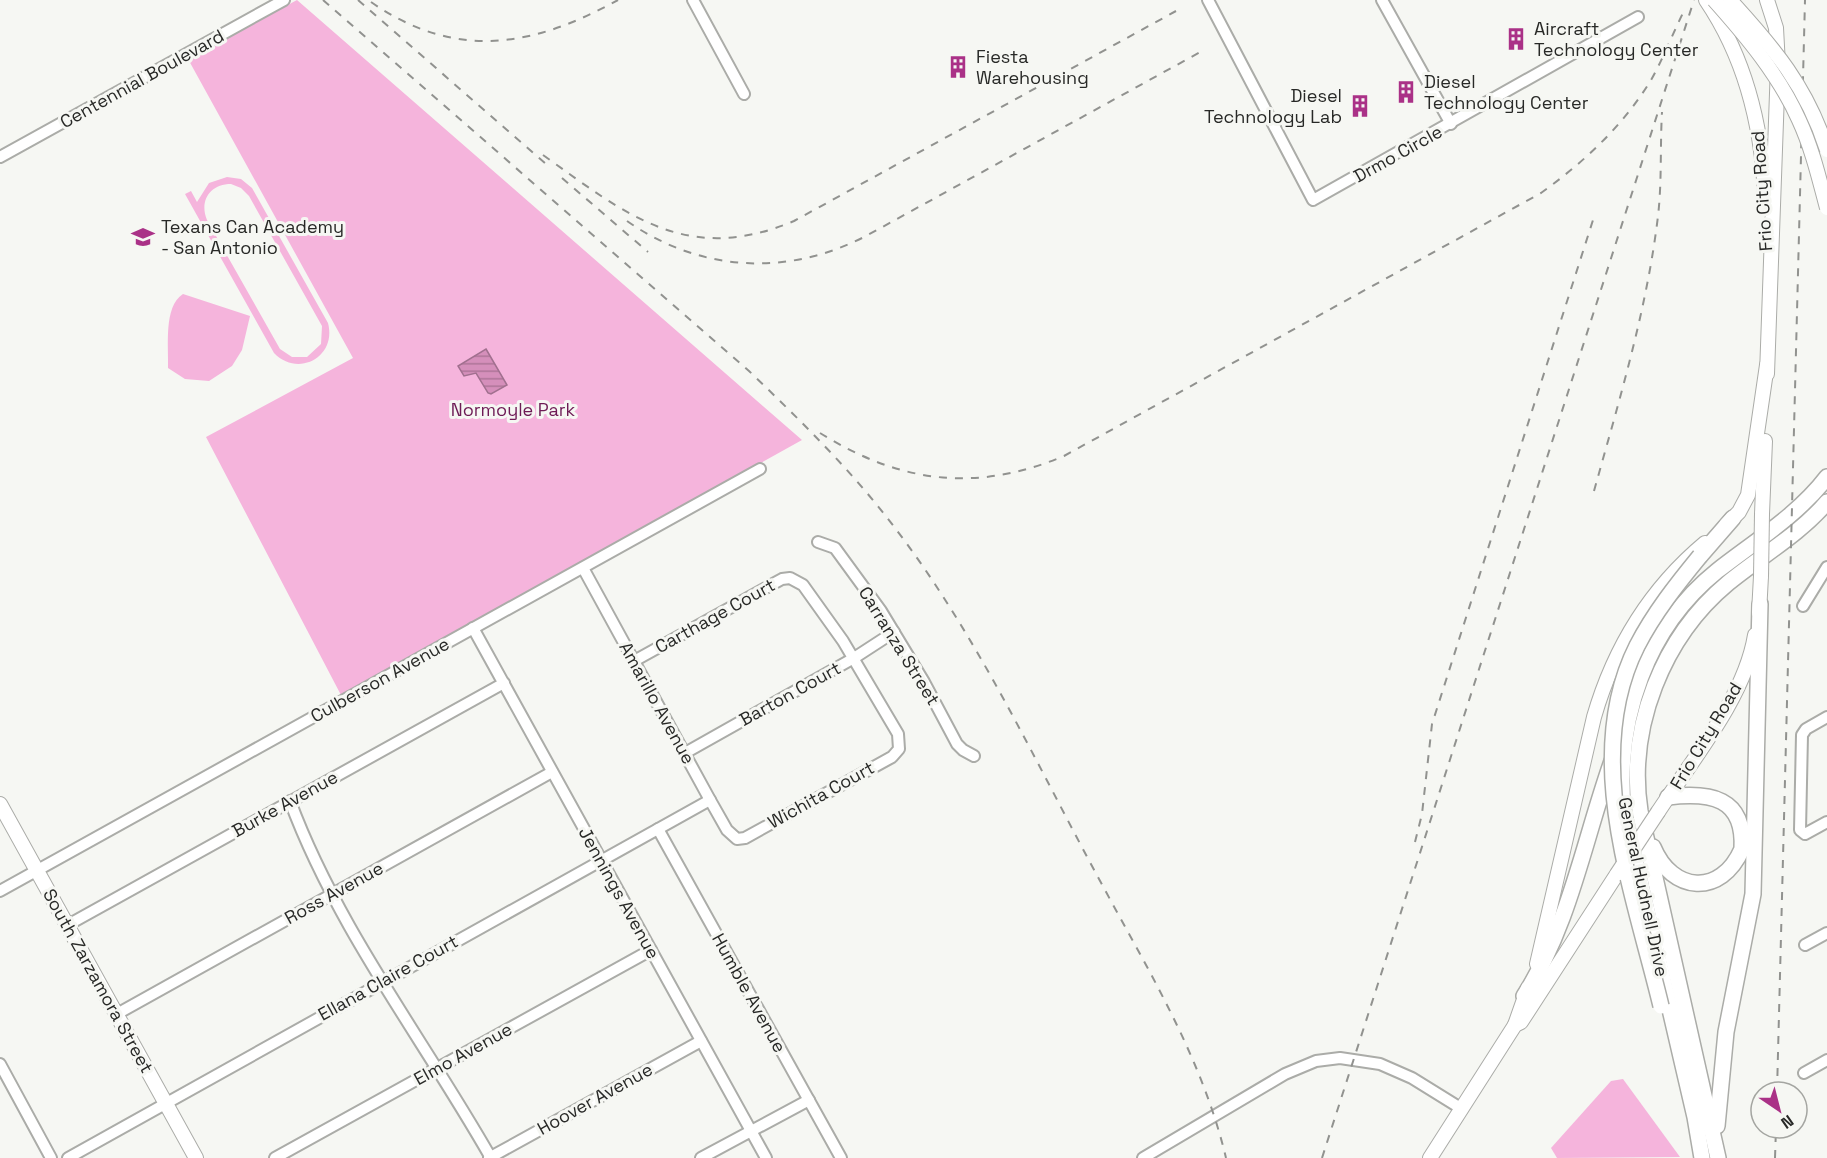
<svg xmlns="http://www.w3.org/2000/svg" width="1827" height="1158" font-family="'Space Grotesk',sans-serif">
<defs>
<pattern id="water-rules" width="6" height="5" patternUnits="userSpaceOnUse" patternTransform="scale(1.5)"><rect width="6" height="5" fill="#d58fbb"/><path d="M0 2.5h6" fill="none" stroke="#ad7598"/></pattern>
</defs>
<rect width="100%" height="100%" fill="#f6f7f3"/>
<g fill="#f5b4dc" fill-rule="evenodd">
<polygon points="297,0 802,440 342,697 206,437 353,358 188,59"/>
<path d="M227,177l14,2 11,9 76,135c9,34 -30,55 -54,30l-89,-159 6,-3 6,11 12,-19zM231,184l10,4 8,8 73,130 -1,18 -14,13h-15l-12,-8 -73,-129c-8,-19 3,-36 24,-36z"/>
<path d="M183,294l67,22 -8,34 -10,16 -23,15 -24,-2 -17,-11c1,-21 -5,-61 15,-74z"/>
<polygon points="1623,1079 1680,1157 1557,1158 1551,1148 1611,1081"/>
</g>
<polygon fill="url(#water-rules)" stroke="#a1708f" stroke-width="1.5" points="486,349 507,385 491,394 488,393 476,373 464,376 458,366"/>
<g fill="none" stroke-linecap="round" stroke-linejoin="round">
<g stroke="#abaca8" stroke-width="14">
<g id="minor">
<polyline points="693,0 744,94"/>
<polyline points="1208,0 1313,200 1638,17"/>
<polyline points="1382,0 1451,124"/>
<polyline points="0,157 284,0"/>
<polyline points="818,542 835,548 881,611 924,682 957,744 963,750 974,756"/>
<polyline points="583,568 710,800 727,830 737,839 745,838 892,757 899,749 898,734 843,641 803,585 790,578 782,579 634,661"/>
<polyline points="1803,606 1827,567"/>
<polyline points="473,628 766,1158"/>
<polyline points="1827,717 1806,729 1802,735 1800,830 1805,834 1827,822"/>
<polyline points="685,753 854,658 894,632"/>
<path d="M290,801c48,129 134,239 201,357"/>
<polyline points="658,829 841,1158"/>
<polyline points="0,891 760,469"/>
<polyline points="66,926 504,683"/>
<polyline points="1805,945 1827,933"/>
<polyline points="115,1015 552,772"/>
<polyline points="0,1064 51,1158"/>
<polyline points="1804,1073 1827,1060"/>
<polyline points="68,1158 710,800"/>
<polyline points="275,1158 651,950"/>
<polyline points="489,1158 701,1041"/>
<polyline points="701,1158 809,1100"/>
<polyline points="1143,1158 1285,1074 1316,1061 1340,1058 1380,1064 1412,1078 1462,1109"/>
</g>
</g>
<g stroke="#abaca8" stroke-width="16">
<g id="major">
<path d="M1706,0c40,59 56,126 59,196"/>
<polyline points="1767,0 1776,28 1778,65 1767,374"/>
<polyline points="1762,514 1765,441"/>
<polyline points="1726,525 1739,512 1748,495 1767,365"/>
<polyline points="1759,613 1761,576"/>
<polyline points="0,804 196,1158"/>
<path d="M1658,812c34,-52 87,-115 97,-177"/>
<path d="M1537,964l57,-247c20,-69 56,-128 111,-174"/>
<polyline points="1515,1025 1528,988"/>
<polyline points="1430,1158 1515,1025 1521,1022 1617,874"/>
</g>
</g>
<g stroke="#abaca8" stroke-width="18">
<g id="highway">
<polyline points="1700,556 1733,518"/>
<path d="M1653,847c19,46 68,50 89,2 3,-52 -32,-57 -74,-52"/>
<path d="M1524,996c46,-72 60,-156 88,-235"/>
<polyline points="1717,1126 1726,1032 1753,894 1760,604"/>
<path d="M1702,1158l-7,-41 -72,-310c-7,-89 23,-179 94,-236 37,-29 81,-56 110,-94"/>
<path d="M1718,1158l-78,-347c-13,-84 23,-174 88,-228 33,-27 72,-49 99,-81"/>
</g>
</g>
<use href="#minor" stroke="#fff" stroke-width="10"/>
<use href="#major" stroke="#fff" stroke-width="14"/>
<use href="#highway" stroke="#fff" stroke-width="15"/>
<g stroke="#91928f" stroke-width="2" stroke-dasharray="8 8" stroke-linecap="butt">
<path d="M323,0l426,371c52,50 103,100 146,157 82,107 140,233 204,351 49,91 103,178 127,279"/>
<polyline points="358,0 546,164"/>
<path d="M371,2c85,59 162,45 247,-2"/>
<path d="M543,155c84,60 144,111 251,66l382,-210"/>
<polyline points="562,178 648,252"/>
<path d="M627,221c73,51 160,56 239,15l338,-186"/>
<path d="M820,433c80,50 156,60 244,23l477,-263c43,-31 82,-67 110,-113 12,-21 21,-45 32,-67"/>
<path d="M1594,491c25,-90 53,-182 64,-275 4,-34 2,-69 4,-104"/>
<polyline points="1415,842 1422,814 1432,724 1593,220"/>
<polyline points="1777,1092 1805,0"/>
<polyline points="1322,1158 1694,0"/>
<polyline points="1775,1158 1776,1128"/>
</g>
<g stroke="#abaca8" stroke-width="16" stroke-linecap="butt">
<g id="major-bridge">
<path d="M1714,0c33,37 65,75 85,120 13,28 20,58 28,88"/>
<path d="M1730,0c44,48 77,87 97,150"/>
<polyline points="1761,576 1762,514"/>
<polyline points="1617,874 1658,812"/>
</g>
</g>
<g stroke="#abaca8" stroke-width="18" stroke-linecap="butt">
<path id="highway-bridge" d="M1661,1006c-27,-113 -80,-249 -24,-360 17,-33 40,-62 63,-90"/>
</g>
<use href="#major-bridge" stroke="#fff" stroke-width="14"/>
<use href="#highway-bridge" stroke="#fff" stroke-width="15"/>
</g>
<defs>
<g id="building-bare" transform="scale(1.8)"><path d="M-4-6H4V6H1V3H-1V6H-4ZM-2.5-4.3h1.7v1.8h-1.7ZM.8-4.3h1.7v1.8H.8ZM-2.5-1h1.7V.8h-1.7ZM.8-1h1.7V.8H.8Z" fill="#aa3187" stroke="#f6f7f3" stroke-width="2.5" paint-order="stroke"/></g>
<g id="school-bare" transform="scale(1.8)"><path d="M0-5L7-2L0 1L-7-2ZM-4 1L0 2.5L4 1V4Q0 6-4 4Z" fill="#aa3187" stroke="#f6f7f3" stroke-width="2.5" paint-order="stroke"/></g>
</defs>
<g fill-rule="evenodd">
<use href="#building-bare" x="1516" y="39"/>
<use href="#building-bare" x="958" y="67"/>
<use href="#building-bare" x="1406" y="92"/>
<use href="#building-bare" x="1360" y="106"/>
<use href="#school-bare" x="143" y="237"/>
</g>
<g text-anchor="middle" stroke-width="6" stroke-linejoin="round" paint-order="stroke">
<g font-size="18" fill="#282927" stroke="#f6f7f3" text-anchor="start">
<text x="1534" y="35">Aircraft<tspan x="1534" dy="21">Technology Center</tspan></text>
<text x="976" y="63">Fiesta<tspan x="976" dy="21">Warehousing</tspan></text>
<text x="1424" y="88">Diesel<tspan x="1424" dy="21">Technology Center</tspan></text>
<text x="1342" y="102" text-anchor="end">Diesel<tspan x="1342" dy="21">Technology Lab</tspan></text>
<text x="161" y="233">Texans Can Academy<tspan x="161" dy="21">- San Antonio</tspan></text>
</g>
<g font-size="18" fill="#282927" stroke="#f6f7f3">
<text transform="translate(142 79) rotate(-29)" y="6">Centennial Boulevard</text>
<text transform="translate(1398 154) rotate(-29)" y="6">Drmo Circle</text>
<text transform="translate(1762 191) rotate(-94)" y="6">Frio City Road</text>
<text transform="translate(715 616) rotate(-29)" y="6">Carthage Court</text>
<text transform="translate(899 646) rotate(58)" y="6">Carranza Street</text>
<text transform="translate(380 680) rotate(-29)" y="6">Culberson Avenue</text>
<text transform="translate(790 694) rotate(-29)" y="6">Barton Court</text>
<text transform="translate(657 703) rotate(61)" y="6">Amarillo Avenue</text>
<text transform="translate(1706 736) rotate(-59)" y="6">Frio City Road</text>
<text transform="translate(821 795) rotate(-29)" y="6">Wichita Court</text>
<text transform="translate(285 804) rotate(-29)" y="6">Burke Avenue</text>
<text transform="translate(1643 887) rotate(78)" y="6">General Hudnell Drive</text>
<text transform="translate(334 893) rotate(-29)" y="6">Ross Avenue</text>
<text transform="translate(619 893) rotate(61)" y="6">Jennings Avenue</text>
<text transform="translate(388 978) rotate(-29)" y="6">Ellana Claire Court</text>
<text transform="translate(98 981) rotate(61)" y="6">South Zarzamora Street</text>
<text transform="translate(749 993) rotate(61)" y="6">Humble Avenue</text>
<text transform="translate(463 1054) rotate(-29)" y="6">Elmo Avenue</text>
<text transform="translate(595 1099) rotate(-29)" y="6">Hoover Avenue</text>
</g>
<g font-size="18" fill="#6e1c56" stroke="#f6f7f3">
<text x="513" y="416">Normoyle Park</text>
</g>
</g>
<g transform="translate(1779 1110) rotate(145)"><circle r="28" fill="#f6f7f3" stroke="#a4a5a1" stroke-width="1.5"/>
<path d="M0-4.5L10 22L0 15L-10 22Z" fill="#aa3187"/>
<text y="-9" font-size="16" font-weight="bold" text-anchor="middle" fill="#282927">N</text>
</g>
</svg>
